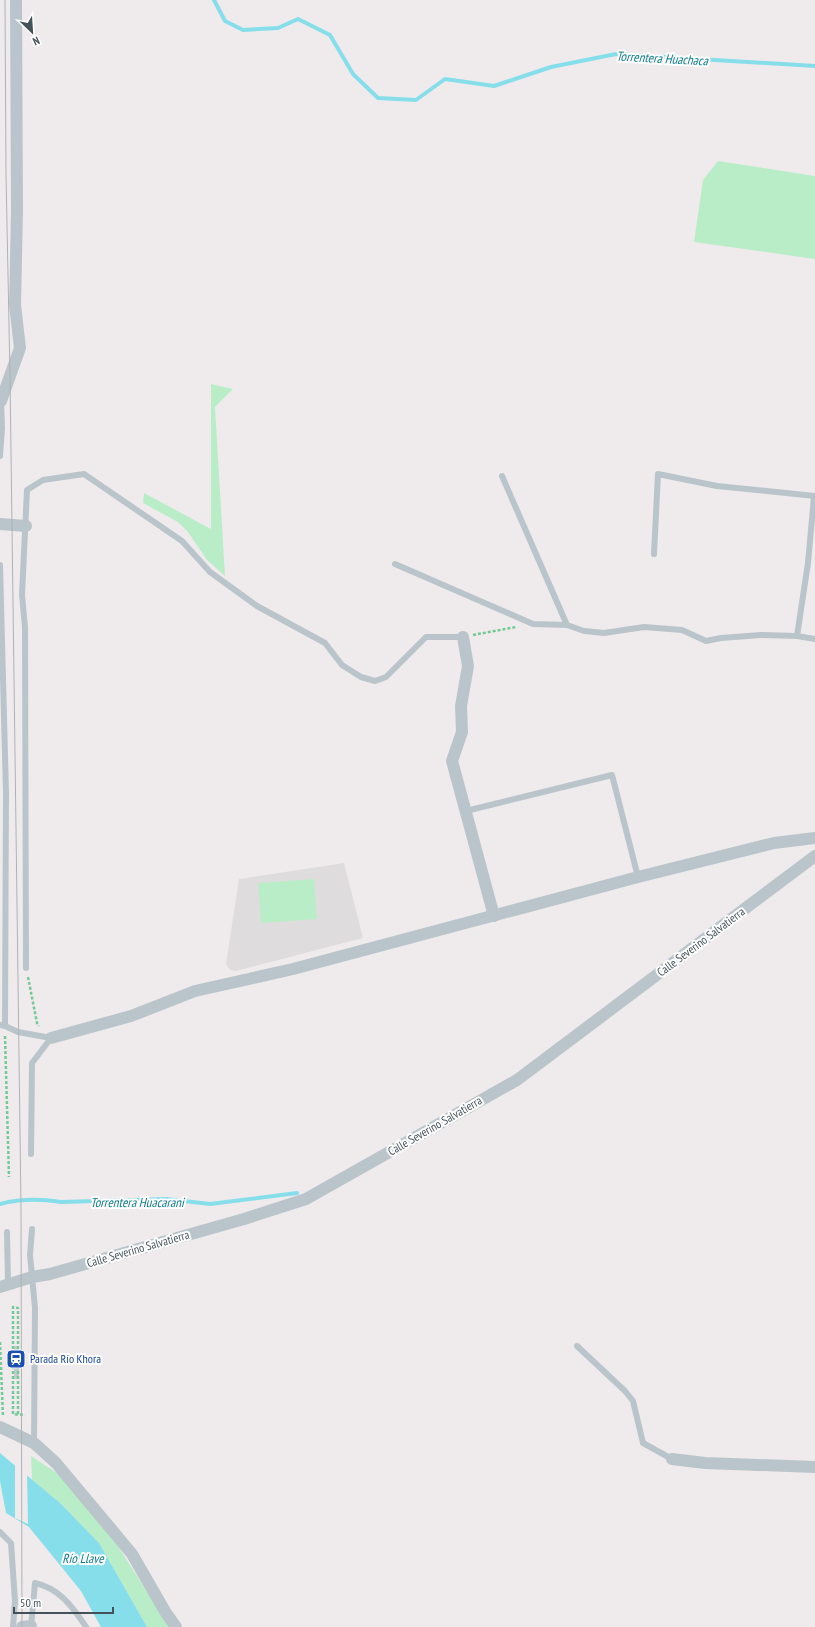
<svg xmlns="http://www.w3.org/2000/svg" width="815" height="1627" font-family="'PT Sans Narrow',sans-serif">
<rect width="100%" height="100%" fill="#efebec"/>
<polygon fill="#dfdcde" points="344,863 363,938 236,971 230,970 226,964 239,879"/>
<g fill="#b9edc8">
<polygon points="718,161 815,176 815,259 694,242 703,180"/>
<polygon points="211,384 233,389 215,407 225,576 207,560 188,532 178,522 143,503 144,493 211,529"/>
<polygon points="314,879 317,919 261,923 258,883"/>
<polygon points="31,1456 60,1475 117,1545 170,1627 147,1627 99,1543 60,1503 32,1480"/>
</g>
<polygon fill="#86deea" points="0,1453 60,1503 99,1543 147,1627 101,1627 81,1591 29,1527 6,1513 0,1481"/>
<polygon fill="#efebec" points="15,1463 27,1473 28,1524 15,1518"/>
<g fill="none" stroke-linecap="round" stroke-linejoin="round">
<g stroke="#86deea" stroke-width="4">
<polyline points="214,0 225,21 243,30 278,28 298,19 330,35 353,74 378,98 416,100 445,79 494,86 551,67 616,54 815,66"/>
<path d="M0,1204c19,-5 42,-5 61,-2l105,-3 44,5 87,-11"/>
</g>
</g>
<rect fill="#c5cacf" x="14" y="1346" width="5" height="33"/>
<g fill="none" stroke-linecap="round" stroke-linejoin="round">
<g stroke="#72ca96" stroke-width="2.5" stroke-dasharray="3 2" stroke-linecap="butt">
<polyline points="473,635 516,627"/>
<polyline points="28,977 37,1023 39,1026"/>
<polyline points="5,1036 9,1177"/>
<polyline points="0,1342 3,1417"/>
<polyline points="18,1414 18,1308 13,1307 13,1414 25,1415"/>
</g>
<g stroke="#bac5cb" stroke-width="6">
<polyline points="0,456 2,428 1,400"/>
<polyline points="502,476 567,625"/>
<polyline points="654,554 658,474 717,486 815,496"/>
<polyline points="395,564 533,624 567,625 584,631 604,633 644,627 682,630 706,641 721,638 761,635 797,636 815,639"/>
<polyline points="0,565 6,793 5,1026"/>
<polyline points="797,636 808,563 814,496"/>
<polyline points="466,811 612,775 638,877"/>
<polyline points="26,968 25,627 22,595 27,490 43,480 84,474 182,541 210,572 257,606 325,643 342,665 361,677 375,681 386,677 426,637 463,637"/>
<polyline points="0,1025 5,1026 18,1032 51,1038 32,1063 31,1154"/>
<polyline points="32,1229 30,1255 35,1308 34,1443"/>
<polyline points="7,1232 8,1284"/>
<polyline points="577,1346 625,1391 633,1401 643,1443 672,1459"/>
<polyline points="0,1532 11,1543 15,1601 13,1627"/>
<path d="M31,1627l4,-44c24,5 38,24 51,44"/>
</g>
<g stroke="#bac5cb" stroke-width="12">
<polyline points="1,401 20,348 15,305 17,210 16,0"/>
<polyline points="0,524 26,526"/>
<polyline points="463,637 468,666 461,706 462,732 452,761 494,916"/>
<polyline points="51,1038 131,1016 195,991 293,969 638,877 774,843 815,838"/>
<polyline points="0,1287 32,1277 50,1274 244,1219 306,1199 517,1080 815,856"/>
<polyline points="0,1427 34,1443 56,1463 132,1554 166,1613 176,1627"/>
<polyline points="672,1459 705,1463 815,1467"/>
<polyline points="22,1627 31,1626"/>
</g>
<polyline stroke="#aeb2b6" stroke-width="1" points="5,0 6,174 10,375 21,1208 22,1627"/>
</g>
<defs>
<g id="station-square" transform="scale(1)"><rect x="-9" y="-9" width="18" height="18" rx="4" fill="#1a4fb4" stroke="#fff"/><path d="M-3-6H3Q5-6 5-4V2Q5 4 3 4L4.5 6H3L1.5 4h-3L-3 6H-4.5L-3 4Q-5 4-5 2V-4Q-5-6-3-6ZM-3.5-4v3h7v-3ZM-3.5 1v1.5H-2V1ZM2 1v1.5H3.5V1Z" fill="#fff"/></g>
</defs>
<g fill-rule="evenodd">
<use href="#station-square" x="16" y="1359"/>
</g>
<g text-anchor="middle" stroke-width="4" stroke-linejoin="round" paint-order="stroke">
<g font-size="12" fill="#445159" stroke="#fff">
<text transform="translate(701 942) rotate(-37)" y="4">Calle Severino Salvatierra</text>
<text transform="translate(435 1126) rotate(-30)" y="4">Calle Severino Salvatierra</text>
<text transform="translate(138 1249) rotate(-16)" y="4">Calle Severino Salvatierra</text>
</g>
<g font-size="12" fill="#164399" stroke="#fff" text-anchor="start">
<text x="30" y="1363">Parada Río Khora</text>
</g>
<g font-size="13" font-style="italic" fill="#0e7e8c" stroke="#fff">
<text transform="translate(662 58) rotate(3)" y="5">Torrentera Huachaca</text>
<text x="137" y="1207">Torrentera Huacarani</text>
<text x="83" y="1563">Río Llave</text>
</g>
</g>
<g transform="translate(32 32) rotate(155)" stroke="#ffffff" stroke-width="3" paint-order="stroke">
<path d="M0-3L7 15L0 10L-7 15Z" fill="#445159"/>
<text y="-6" font-size="11" font-weight="bold" text-anchor="middle" fill="#445159">N</text>
</g>
<path d="M14 1607v6h99v-6" fill="none" stroke="#445159" stroke-width="2"/>
<text x="20" y="1607" font-size="12" fill="#445159" stroke="#ffffff" stroke-width="3" paint-order="stroke">50 m</text>
</svg>
